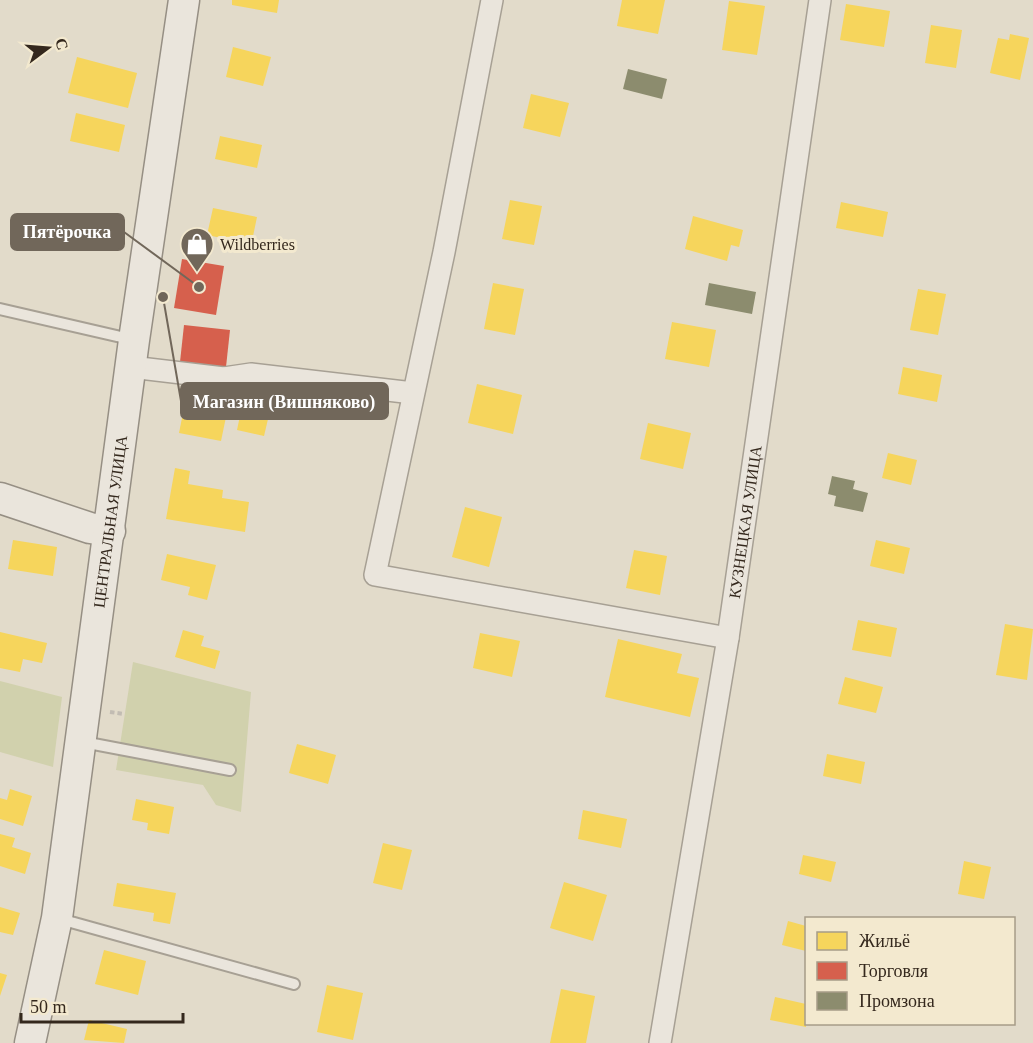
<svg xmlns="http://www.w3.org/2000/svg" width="1033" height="1043" font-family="Georgia,serif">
<rect width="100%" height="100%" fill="#e2dbca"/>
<g fill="#d1d1ad">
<polygon points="133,662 251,692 241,812 216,805 203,785 116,770"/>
<polygon points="0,681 62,697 53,767 0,752"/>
</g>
<g fill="#f6d55c">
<polygon points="232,0 279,0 277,13 232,5"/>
<polygon points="622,0 665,0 658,34 617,26"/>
<polygon points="729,1 765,6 757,55 722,50"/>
<polygon points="846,4 890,11 884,47 840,40"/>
<polygon points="931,25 962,30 956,68 925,63"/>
<polygon points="1010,34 1029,38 1020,80 990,73 998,38 1009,40"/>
<polygon points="233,47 271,57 263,86 226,77"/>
<polygon points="77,57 137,73 128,108 68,93"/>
<polygon points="531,94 569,103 560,137 523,128"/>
<polygon points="76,113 125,125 119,152 70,141"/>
<polygon points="220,136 262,145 257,168 215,159"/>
<polygon points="510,200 542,206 534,245 502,239"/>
<polygon points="841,202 888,212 883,237 836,228"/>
<polygon points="213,208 257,217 250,251 229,247 231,240 207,235"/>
<polygon points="693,216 743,230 739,247 731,245 727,261 685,249"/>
<polygon points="493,283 524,289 515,335 484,329"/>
<polygon points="918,289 946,294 938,335 910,330"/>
<polygon points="672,322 716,330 709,367 665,359"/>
<polygon points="903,367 942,375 937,402 898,394"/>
<polygon points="477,384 522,395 513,434 468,423"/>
<polygon points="245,392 273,398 264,436 237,430"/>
<polygon points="184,408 226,417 221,441 179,433"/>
<polygon points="648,423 691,433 683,469 640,459"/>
<polygon points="888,453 917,460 911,485 882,478"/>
<polygon points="175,468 190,471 188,484 223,490 222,498 249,502 245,532 166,519"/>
<polygon points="465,507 502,517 489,567 452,557"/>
<polygon points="13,540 57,547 53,576 8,569"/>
<polygon points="876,540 910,548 904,574 870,566"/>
<polygon points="634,550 667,556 660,595 626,588"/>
<polygon points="167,554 216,565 207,600 188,595 190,587 161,580"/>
<polygon points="858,620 897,628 891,657 852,650"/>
<polygon points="1005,624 1033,629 1027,680 996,675"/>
<polygon points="183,630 204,636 201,646 220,651 215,669 175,657"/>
<polygon points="0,632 47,643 42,663 23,659 20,672 0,668"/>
<polygon points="480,633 520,641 512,677 473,668"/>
<polygon points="618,639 682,654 677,673 699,678 690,717 605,697"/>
<polygon points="845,677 883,687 876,713 838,704"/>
<polygon points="297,744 336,755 328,784 289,773"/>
<polygon points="827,754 865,762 861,784 823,776"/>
<polygon points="10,789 32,796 23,826 0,819 0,798 7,800"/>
<polygon points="136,799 174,807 169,834 147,830 148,823 132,820"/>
<polygon points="583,810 627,819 621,848 578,839"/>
<polygon points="0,834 15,838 12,847 31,853 25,874 0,866"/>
<polygon points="383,843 412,850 402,890 373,883"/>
<polygon points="803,855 836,862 831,882 799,874"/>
<polygon points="964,861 991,867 984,899 958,894"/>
<polygon points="564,882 607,895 593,941 550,928"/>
<polygon points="117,883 176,893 170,924 153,921 154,913 113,906"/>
<polygon points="0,907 20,913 13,935 0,932"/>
<polygon points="788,921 806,926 806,951 782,945"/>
<polygon points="104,950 146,961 138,995 95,984"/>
<polygon points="0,973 7,975 0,996"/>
<polygon points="327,985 363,993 353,1040 317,1032"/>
<polygon points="561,989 595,996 586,1043 550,1043"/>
<polygon points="775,997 806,1004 806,1027 770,1020"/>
<polygon points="89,1020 127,1029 124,1043 84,1040"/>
</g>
<g fill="#d6604d">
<polygon points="182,259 224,266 216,315 174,308"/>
<polygon points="184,325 230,330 226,367 180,362"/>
</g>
<g fill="#8c8c6e">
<polygon points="628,69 667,79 662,99 623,89"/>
<polygon points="709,283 756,292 752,314 705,305"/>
<polygon points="832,476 855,481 853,489 868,493 863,512 834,506 836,496 828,494"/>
</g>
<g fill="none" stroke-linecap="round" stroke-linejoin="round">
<g stroke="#a7a094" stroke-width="14">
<g id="lane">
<polyline points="0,309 134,340"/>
<polyline points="83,742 230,770"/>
<polyline points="60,919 294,984"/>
</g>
</g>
<g stroke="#a7a094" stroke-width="24">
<g id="street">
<polyline points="492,0 444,252 375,575 728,638"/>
<polyline points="131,367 224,378 251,374 413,393"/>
<path id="s1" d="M660,1043l68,-405 92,-638"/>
</g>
</g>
<g stroke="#968f84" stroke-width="33">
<g id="secondary">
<polyline points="0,498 90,528 110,531"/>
<path id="s2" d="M30,1043l27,-125 77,-578 50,-340"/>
</g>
</g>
<polyline stroke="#c2bcb3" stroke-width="4" stroke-dasharray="4.5 3" stroke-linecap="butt" points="110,712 124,714"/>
<use href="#lane" stroke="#eae5dc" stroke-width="10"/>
<use href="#street" stroke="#eae5dc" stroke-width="21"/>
<use href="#secondary" stroke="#eae5dc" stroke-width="30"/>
</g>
<defs>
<g id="shop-pin" transform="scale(1.725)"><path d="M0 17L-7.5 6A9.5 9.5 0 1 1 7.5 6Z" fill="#71675a" stroke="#f3e9cf"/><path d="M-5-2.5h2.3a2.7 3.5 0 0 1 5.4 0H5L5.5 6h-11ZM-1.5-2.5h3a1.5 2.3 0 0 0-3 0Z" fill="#fff"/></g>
</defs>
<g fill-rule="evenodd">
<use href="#shop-pin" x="197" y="244"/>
</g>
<g text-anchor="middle" stroke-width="6" stroke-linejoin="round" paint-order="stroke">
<g font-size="16" fill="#34281d" stroke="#f3e9cf" text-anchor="start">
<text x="220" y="250">Wildberries</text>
</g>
<g font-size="16" fill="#34281d" stroke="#f3e9cf">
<text dy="6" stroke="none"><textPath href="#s2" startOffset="528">ЦЕНТРАЛЬНАЯ УЛИЦА</textPath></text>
<text dy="6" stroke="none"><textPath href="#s1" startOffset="528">КУЗНЕЦКАЯ УЛИЦА</textPath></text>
</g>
</g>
<path fill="none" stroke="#71675a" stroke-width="2" d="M199 287L124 232M163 297L181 401"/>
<g fill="#71675a" stroke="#f3e9cf" stroke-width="2">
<circle cx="199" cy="287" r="6"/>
<circle cx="163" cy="297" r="6"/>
</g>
<g fill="#71675a" stroke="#71675a" stroke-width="2">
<rect x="11" y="214" width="113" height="36" rx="6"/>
<rect x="181" y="383" width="207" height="36" rx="6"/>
</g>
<g font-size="18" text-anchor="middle" font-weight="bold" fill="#fff">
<text x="67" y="238">Пятёрочка</text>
<text x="284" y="408">Магазин (Вишняково)</text>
</g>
<rect x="805" y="917" width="210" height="108" fill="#f3e9cf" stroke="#a79c88" stroke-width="1.5"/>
<rect x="817" y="932" width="30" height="18" fill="#f6d55c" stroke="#a79c88" stroke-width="1.5"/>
<text x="859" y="947" font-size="18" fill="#34281d">Жильё</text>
<rect x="817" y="962" width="30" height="18" fill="#d6604d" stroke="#a79c88" stroke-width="1.5"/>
<text x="859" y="977" font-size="18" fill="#34281d">Торговля</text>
<rect x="817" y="992" width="30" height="18" fill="#8c8c6e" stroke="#a79c88" stroke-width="1.5"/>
<text x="859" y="1007" font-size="18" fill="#34281d">Промзона</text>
<g transform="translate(48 48) rotate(74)" stroke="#f3e9cf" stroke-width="4.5" paint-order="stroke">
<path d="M0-4.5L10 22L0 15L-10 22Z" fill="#34281d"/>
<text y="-9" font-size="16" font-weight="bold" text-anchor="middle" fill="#34281d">С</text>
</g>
<path d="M21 1013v9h162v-9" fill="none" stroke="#34281d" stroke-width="3"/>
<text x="30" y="1013" font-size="18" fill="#34281d" stroke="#f3e9cf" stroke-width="4.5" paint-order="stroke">50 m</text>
</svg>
